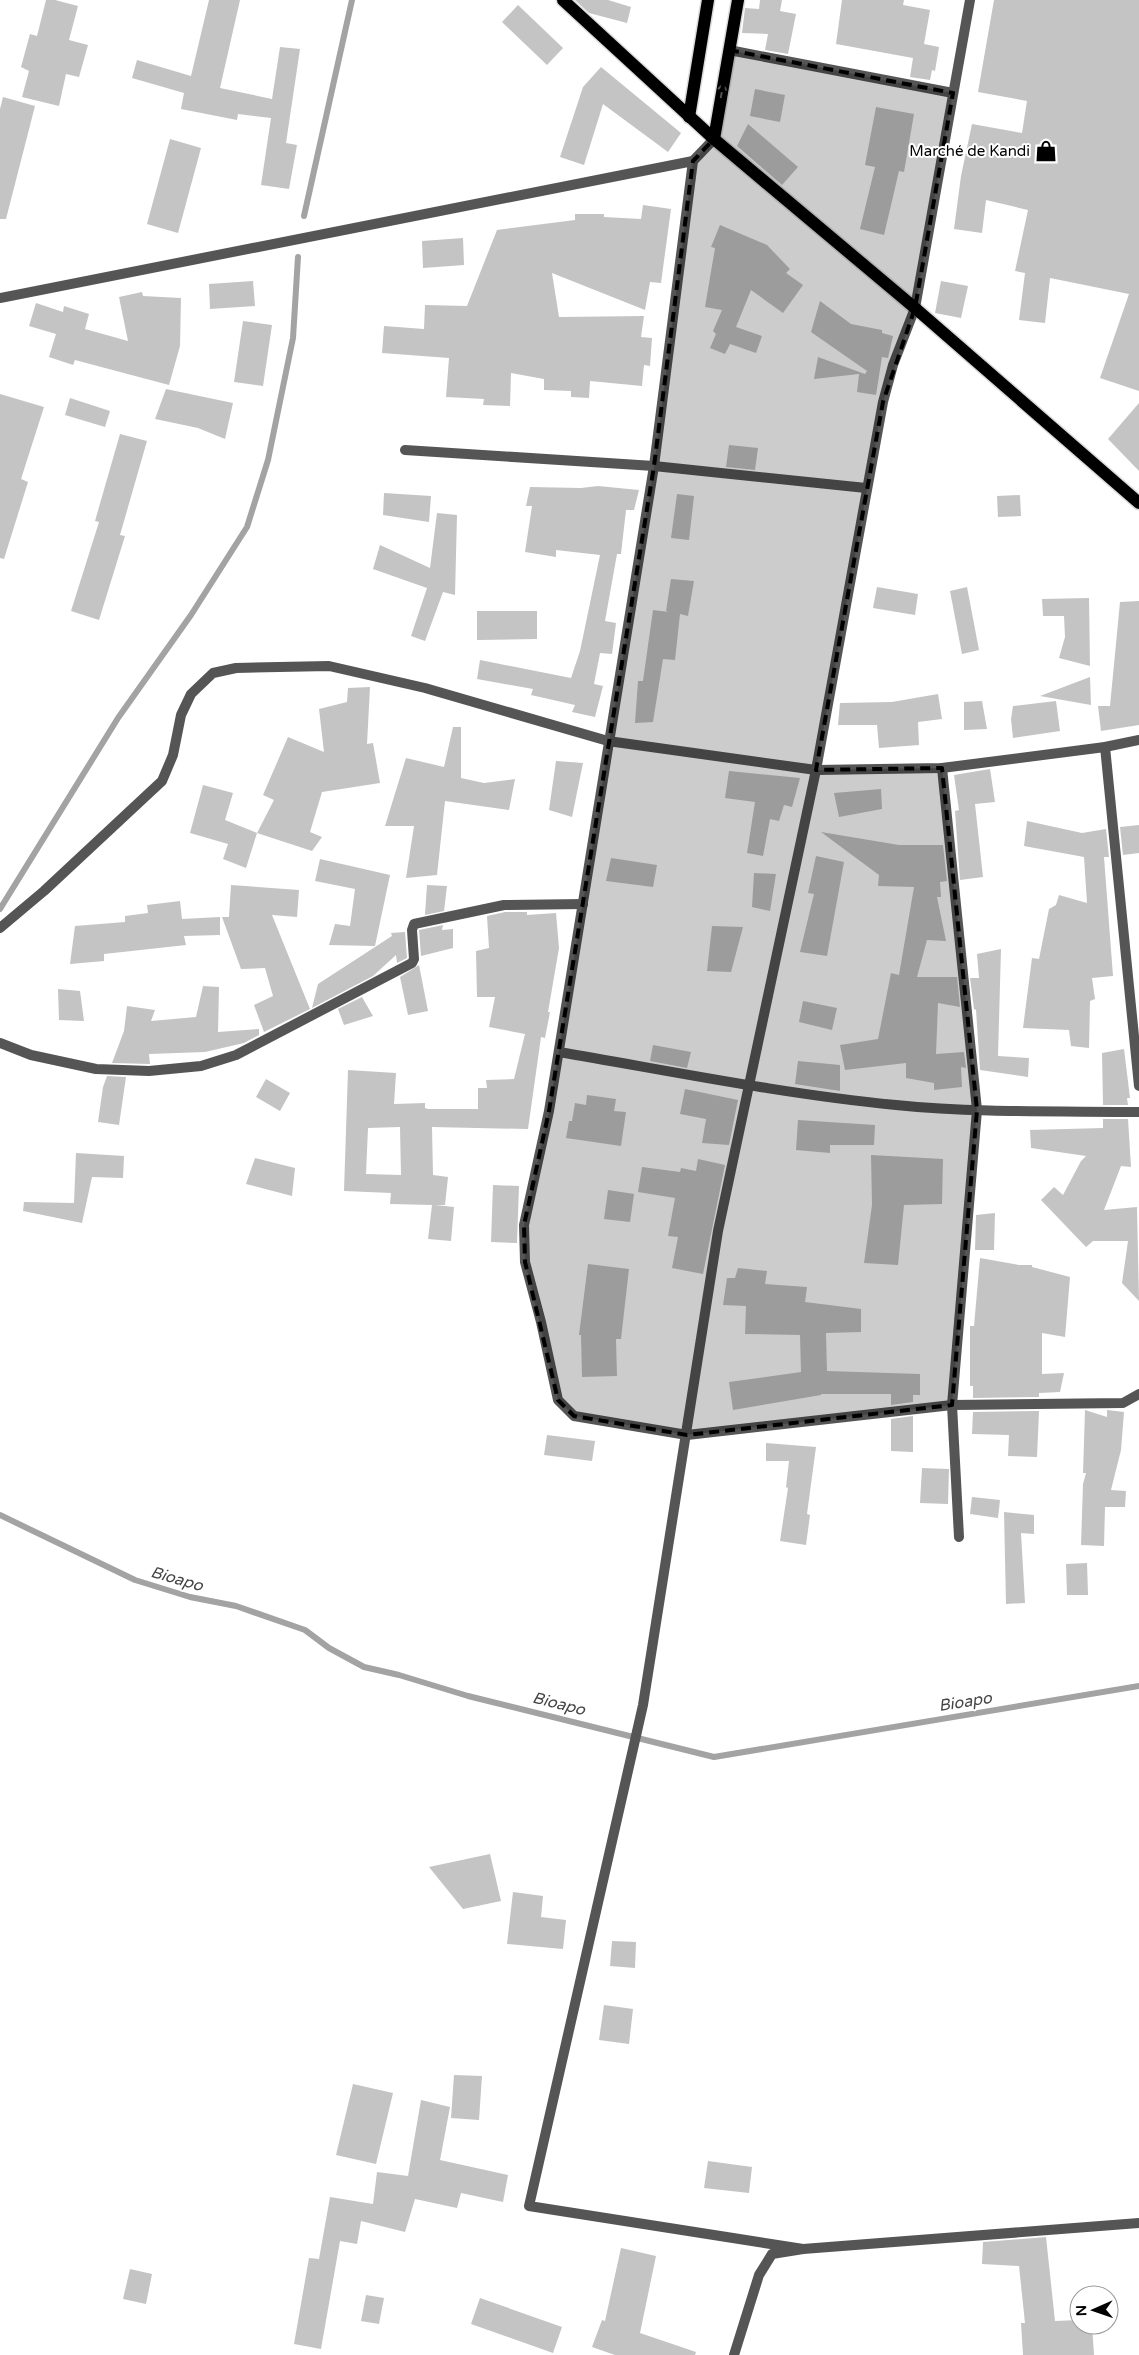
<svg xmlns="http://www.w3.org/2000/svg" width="1139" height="2355" font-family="'Varela Round',sans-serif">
<rect width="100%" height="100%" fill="#fff"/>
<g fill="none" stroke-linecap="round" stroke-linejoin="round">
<g stroke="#a3a3a3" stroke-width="6">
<polyline points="304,216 352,0"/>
<polyline points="0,909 118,718 191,615 247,527 268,460 293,338 298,257"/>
<polyline points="0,1515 135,1580 190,1597 236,1606 305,1630 329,1648 364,1667 399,1675 468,1696 714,1757 1139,1686"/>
</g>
</g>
<g fill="#c4c4c4" fill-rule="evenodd">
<polygon points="46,0 55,0 78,6 69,40 88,45 79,77 66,74 59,106 22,97 29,71 21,67 30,34 37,36"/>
<polygon points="209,0 240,0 220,88 272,99 280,47 300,49 286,143 297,145 289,189 261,185 271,118 238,114 237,120 181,109 184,93 132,78 137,60 191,76"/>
<polygon points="575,0 608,0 631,7 627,23 589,13"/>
<polygon points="760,0 782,0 780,11 796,14 788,54 765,50 768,34 742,33 745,8 759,9"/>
<polygon points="842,0 904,0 903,5 930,10 924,44 939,47 935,71 932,70 930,80 910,77 913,58 836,44"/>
<polygon points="994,0 1139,0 1139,391 1100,378 1129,294 1050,278 1045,323 1019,320 1025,273 1015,271 1028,210 986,200 982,233 954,229 961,176 972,124 1022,133 1027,101 978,92"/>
<polygon points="518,5 563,48 547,65 502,22"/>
<polygon points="601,67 681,133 668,152 603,104 584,165 560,157 583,87"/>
<polygon points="755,89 785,95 780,122 750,116"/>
<polygon points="3,97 35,106 6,219 0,219 0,109"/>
<polygon points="876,107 914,114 904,172 899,171 884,235 860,229 875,167 865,165"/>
<polygon points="748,124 798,167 782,185 737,146"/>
<polygon points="170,139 201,148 178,233 147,224"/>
<polygon points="643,205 671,209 661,283 650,282 645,310 552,273 559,317 644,316 641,337 652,338 650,366 644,365 642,386 590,381 589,398 571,397 571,391 544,390 544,379 511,373 510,406 483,405 484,399 446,397 449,358 382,353 384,326 424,329 425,305 467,306 497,230 575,220 575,214 604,214 604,217 641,219"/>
<polygon points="720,225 767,245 790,269 786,273 803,285 783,313 751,290 736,327 762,336 756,353 730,344 725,354 710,348 716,334 713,331 722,310 705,307 715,248 711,247"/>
<polygon points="463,238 464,265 423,268 422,241"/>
<polygon points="253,281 255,306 210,309 209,284"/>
<polygon points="941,281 968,286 961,318 935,313"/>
<polygon points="142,292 143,296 181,298 180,346 169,385 75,360 73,365 49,357 56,334 29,326 36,303 63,312 64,306 89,314 85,329 128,341 119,297"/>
<polygon points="820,301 851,324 882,330 882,333 893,336 888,358 882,357 876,395 857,392 859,374 814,379 818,357 865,374 867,371 811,332"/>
<polygon points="243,321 272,325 263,386 234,382"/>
<polygon points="166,389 233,403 225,439 198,428 155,419"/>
<polygon points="0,394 44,407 21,479 28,482 4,559 0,558"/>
<polygon points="70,398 110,411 105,427 65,415"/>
<polygon points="1139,403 1139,471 1108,439"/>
<polygon points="120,434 147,441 120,535 125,536 99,620 71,611 99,522 95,521"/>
<polygon points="729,445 758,448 755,470 726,467"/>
<polygon points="598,486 639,490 634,510 626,510 621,554 617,554 605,621 616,623 612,654 600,653 594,684 603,686 595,717 572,712 575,705 531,695 533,689 477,679 480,660 571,678 580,651 600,555 556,550 556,557 525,552 532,506 526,506 530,487 581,488"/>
<polygon points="384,493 431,496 429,522 383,515"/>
<polygon points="677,494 694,496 689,540 671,538"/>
<polygon points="1020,495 1021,516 998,517 997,496"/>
<polygon points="437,513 457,515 455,595 443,592 425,641 411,636 427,588 373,569 380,545 430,568"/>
<polygon points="671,579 694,581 688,616 680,614 675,660 663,659 653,722 635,723 638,681 643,681 653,610 669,612 666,611"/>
<polygon points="877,587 918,594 915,615 873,608"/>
<polygon points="967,587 979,650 962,654 950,591"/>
<polygon points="1089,598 1090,666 1059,658 1065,637 1064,616 1043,616 1042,599"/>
<polygon points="1139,601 1139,725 1101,731 1098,706 1110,706 1120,602"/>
<polygon points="477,611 537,611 537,639 477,640"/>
<polygon points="1090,677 1091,705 1040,696"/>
<polygon points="370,687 367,744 373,743 380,783 322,792 310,832 322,837 312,851 257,833 274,800 263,795 288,737 324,752 319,709 347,702 348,688"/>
<polygon points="938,694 942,719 918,722 919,745 879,748 877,725 838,725 840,703 892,702"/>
<polygon points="982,701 987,729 964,730 964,702"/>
<polygon points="1056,701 1060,731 1013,738 1011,719 1013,706"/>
<polygon points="453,727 461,727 461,778 484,783 515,779 509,810 445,801 437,875 406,878 414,826 385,826 406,758 444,767"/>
<polygon points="556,761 583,763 572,817 549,810"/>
<polygon points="990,769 995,802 975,804 983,877 960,880 955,811 959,810 954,775"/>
<polygon points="729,771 800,778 792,807 784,805 779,821 770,819 763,856 747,853 755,802 725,798"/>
<polygon points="203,785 233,793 225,820 257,833 246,868 223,859 228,844 190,833"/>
<polygon points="881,789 882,809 839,817 834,793"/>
<polygon points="1027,821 1082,833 1106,829 1109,857 1104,857 1113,976 1092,978 1095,999 1090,1001 1089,1048 1071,1046 1069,1030 1023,1028 1032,958 1039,959 1049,909 1056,905 1059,895 1087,903 1084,857 1024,846"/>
<polygon points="1139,825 1139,853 1123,855 1120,827"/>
<polygon points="821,832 899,845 943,845 947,881 940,882 941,897 937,897 946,941 927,940 917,977 957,977 960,1007 938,1003 936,1054 964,1052 966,1068 961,1067 962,1087 934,1090 934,1083 906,1078 906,1063 845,1070 840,1045 878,1039 891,973 899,975 914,887 878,886 879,875"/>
<polygon points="816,856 844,862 827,956 800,952 814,894 808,893"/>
<polygon points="611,858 657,865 653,887 606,881"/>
<polygon points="320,859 390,875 375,946 329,945 335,924 350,926 355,889 315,881"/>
<polygon points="754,873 776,874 770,911 752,907"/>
<polygon points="231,885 299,890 297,917 272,915 310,1009 264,1032 254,1005 273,996 265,968 241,969 222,917 229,917"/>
<polygon points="427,885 447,886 444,911 425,915"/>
<polygon points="180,901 182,919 220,917 220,935 184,936 186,945 104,954 104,961 70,964 75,926 125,922 125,916 148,913 147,905"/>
<path d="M505,912h22v3l29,-2 3,35 -11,64h2l-5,26 -4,-1 -13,92 -96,-2 1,48 15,2 -3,28h-10l19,2 -3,34 -23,-2 4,-34 -42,-1 1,-11 -47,-2 4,-121 48,3 -2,31 31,-1v5l3,1h50v-21h9l-1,-8 28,-1 11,-45 -36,-7 6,-30h-18l-1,-46 13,-3 -2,-32zM400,1127l1,48 -35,-1 2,-46z"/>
<polygon points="443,925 442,930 453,929 453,948 421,956 419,930"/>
<polygon points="712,926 743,927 731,972 707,971"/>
<polygon points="405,932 407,958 397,963 396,955 373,976 312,1008 318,984 392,936 391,933"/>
<polygon points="1001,949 998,1056 1029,1058 1028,1077 980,1070 976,1010 974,1009 970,978 979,978 977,954"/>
<polygon points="419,965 428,1011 408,1015 400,977"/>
<polygon points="203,986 219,987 218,1032 259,1029 259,1035 244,1043 205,1052 149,1054 150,1064 112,1063 124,1031 127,1006 155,1010 151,1021 196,1017"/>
<polygon points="58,989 80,991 84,1021 59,1020"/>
<polygon points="362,997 373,1016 344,1025 338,1009"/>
<polygon points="803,1001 837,1008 832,1030 799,1022"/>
<polygon points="653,1045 691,1052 687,1068 650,1061"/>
<polygon points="1124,1049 1130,1098 1127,1098 1128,1105 1103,1105 1102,1053"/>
<polygon points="798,1061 840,1065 840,1091 795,1084"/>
<polygon points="107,1076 126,1077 119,1125 98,1122 103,1087"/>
<polygon points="266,1079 290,1093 280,1111 256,1097"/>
<polygon points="685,1089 738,1100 729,1145 702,1143 706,1119 680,1114"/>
<polygon points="587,1095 616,1099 614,1111 626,1112 621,1146 566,1138 569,1121 572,1121 575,1103 586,1105"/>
<polygon points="1103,1119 1128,1119 1131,1167 1121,1166 1104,1210 1137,1207 1139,1301 1122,1283 1128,1241 1093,1241 1086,1247 1041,1200 1054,1187 1063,1195 1081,1161 1086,1156 1031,1148 1030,1130 1103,1128"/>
<polygon points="798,1120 875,1125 874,1145 830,1145 830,1153 796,1150"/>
<polygon points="76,1153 124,1156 123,1178 92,1177 82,1223 23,1211 24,1202 74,1203"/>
<polygon points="871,1155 943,1159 942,1204 904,1205 898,1265 864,1263 872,1205"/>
<polygon points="255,1158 295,1168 292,1196 246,1184"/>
<polygon points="698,1159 725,1165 703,1274 672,1268 678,1237 668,1236 675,1198 638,1192 642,1167 680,1172 681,1168 696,1171"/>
<polygon points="493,1185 519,1186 517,1243 491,1242"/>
<polygon points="608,1190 634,1194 630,1222 604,1219"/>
<polygon points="995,1213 994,1250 975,1250 976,1215"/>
<polygon points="980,1258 1019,1265 1032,1265 1032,1267 1070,1277 1065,1337 1042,1333 1042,1374 1064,1373 1060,1392 1039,1393 1039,1397 973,1398 973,1386 970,1386 970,1326 974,1326"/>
<polygon points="588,1264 629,1269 621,1339 616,1339 617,1376 582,1377 581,1335 579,1335"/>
<polygon points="738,1268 767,1271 765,1284 807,1287 805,1302 861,1309 861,1332 826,1333 827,1371 920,1374 920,1395 913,1395 913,1402 891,1405 891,1394 821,1394 821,1395 733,1410 729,1382 801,1372 800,1335 745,1334 746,1306 723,1305 727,1278 735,1278"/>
<polygon points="1085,1410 1107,1417 1107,1410 1124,1412 1121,1450 1111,1490 1126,1491 1125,1507 1105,1507 1104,1546 1081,1545 1083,1484 1086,1473 1083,1473"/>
<polygon points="1039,1411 1037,1457 1008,1456 1009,1435 972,1434 973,1412"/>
<polygon points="913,1416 913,1452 891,1451 891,1419"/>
<polygon points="547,1435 595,1441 592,1461 544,1455"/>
<polygon points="766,1443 816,1447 807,1514 810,1515 806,1545 780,1541 788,1488 786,1487 789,1461 766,1461"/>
<polygon points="922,1468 949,1469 948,1504 920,1503"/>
<polygon points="972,1497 1000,1500 998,1518 970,1514"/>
<polygon points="1004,1512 1034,1515 1034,1534 1021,1533 1025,1603 1006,1604"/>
<polygon points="1087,1563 1088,1595 1067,1595 1066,1564"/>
<polygon points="490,1854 501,1901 463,1909 429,1867"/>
<polygon points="513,1892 543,1896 541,1917 566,1920 563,1949 507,1944"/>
<polygon points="612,1941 636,1942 635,1968 610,1966"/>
<polygon points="604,2005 633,2009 629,2044 599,2040"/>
<polygon points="454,2075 482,2076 479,2120 451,2118"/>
<polygon points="353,2084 393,2093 376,2164 336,2155"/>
<polygon points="421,2100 450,2107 440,2160 508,2175 503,2202 461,2193 457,2208 415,2199 405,2232 361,2221 357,2244 340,2241 321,2349 294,2344 309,2258 319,2259 330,2197 373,2204 377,2172 408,2176"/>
<polygon points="708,2161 752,2167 749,2193 704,2188"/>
<polygon points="1046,2237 1055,2321 1079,2320 1079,2325 1092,2325 1094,2355 1023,2355 1021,2323 1025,2323 1019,2266 982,2264 983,2242"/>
<polygon points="621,2248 656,2256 640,2333 696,2352 695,2355 615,2355 592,2347 602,2320 605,2321"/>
<polygon points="130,2269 152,2274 146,2304 123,2299"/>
<polygon points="366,2295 384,2298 379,2324 361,2321"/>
<polygon points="480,2298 562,2327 553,2353 471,2324"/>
</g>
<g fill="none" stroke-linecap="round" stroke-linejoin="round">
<g stroke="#dbdbdb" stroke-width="15">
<g id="primary">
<polyline points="563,0 714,139 915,308 1139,503"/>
<polyline points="689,117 708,0"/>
<polyline points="714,139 738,0"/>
</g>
</g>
<g stroke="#555" stroke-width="10">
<polyline points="729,50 953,93"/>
<polyline points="714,139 693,161 654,466 549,1111 524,1225 525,1262 541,1322 558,1400 574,1416 687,1435 952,1405 1123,1403 1139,1394"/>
<polyline points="0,298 693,161"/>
<polyline points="405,450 654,466 866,488"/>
<polyline points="1105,747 1139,1086"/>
<polyline points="942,768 977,1110 952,1405 959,1537"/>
<polyline points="0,928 44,891 162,781 173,755 181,715 191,694 213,673 236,668 329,666 425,688 608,741 816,770 942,768 1105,747 1139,740"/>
<polyline points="0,1043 31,1055 96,1069 149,1071 201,1066 236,1055 412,963 414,959 412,930 414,924 504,905 583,904"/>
<path d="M559,1052c112,19 224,42 337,53 81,8 162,6 243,7"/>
<polyline points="803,2249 529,2206 643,1705 718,1231 816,770 883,402 893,365 915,308 970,0"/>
<polyline points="734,2355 759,2275 772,2254 803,2249 1139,2223"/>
</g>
<use href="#primary" stroke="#000" stroke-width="12"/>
</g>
<defs><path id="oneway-shaft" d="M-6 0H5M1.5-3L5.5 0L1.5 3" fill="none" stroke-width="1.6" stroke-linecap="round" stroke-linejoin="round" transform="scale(1.25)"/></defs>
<use stroke="#595959" href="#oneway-shaft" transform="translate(722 91) rotate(-80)"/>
<path fill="#000" fill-opacity="0.2" stroke="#000" stroke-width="4" stroke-dasharray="10 6" stroke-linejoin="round" d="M729,50l224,43 -38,215 -32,94 -67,368 126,-2 35,342 -25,295 -265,30 -113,-19 -16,-16 -33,-138 -1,-37 25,-114 105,-645 39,-305 21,-22z"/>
<defs>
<g id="shop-bare" transform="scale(1.725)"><path d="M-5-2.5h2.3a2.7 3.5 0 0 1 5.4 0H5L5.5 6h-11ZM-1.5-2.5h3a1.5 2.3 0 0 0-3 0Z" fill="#000" stroke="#fff" stroke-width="2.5" paint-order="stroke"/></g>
</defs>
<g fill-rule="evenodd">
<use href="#shop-bare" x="1046" y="151"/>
</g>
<g text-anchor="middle" stroke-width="4" stroke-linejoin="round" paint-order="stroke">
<g font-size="15" fill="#000" stroke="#fff" text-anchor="end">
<text x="1030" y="156">Marché de Kandi</text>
</g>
<g font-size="16" font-style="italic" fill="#444" stroke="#fff">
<text transform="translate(177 1578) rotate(16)" y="6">Bioapo</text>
<text transform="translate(965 1701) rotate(-9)" y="6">Bioapo</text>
<text transform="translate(559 1703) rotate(14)" y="6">Bioapo</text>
</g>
</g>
<g transform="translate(1094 2310) rotate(268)"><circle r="24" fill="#ffffff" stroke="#999999"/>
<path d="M0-4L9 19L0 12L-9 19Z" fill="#000000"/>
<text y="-8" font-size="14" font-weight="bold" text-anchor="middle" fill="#000000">N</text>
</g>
</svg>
